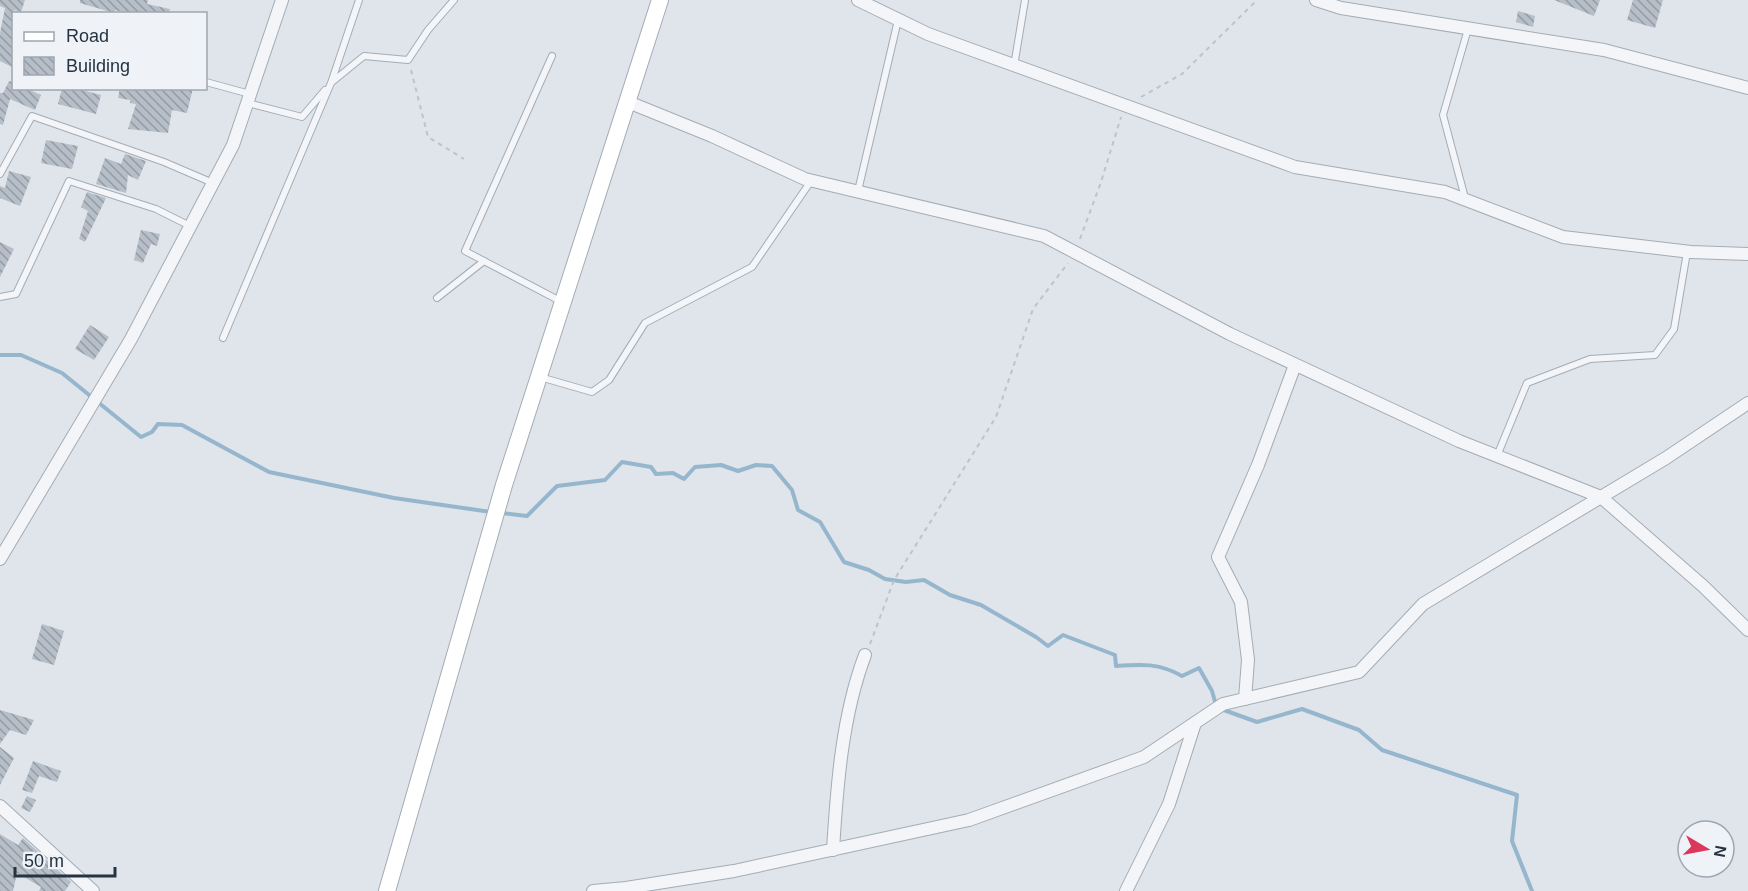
<svg xmlns="http://www.w3.org/2000/svg" width="1748" height="891" font-family="Helvetica,sans-serif">
<defs>
<pattern id="building-back-hatch" width="6" height="6" patternUnits="userSpaceOnUse" patternTransform="scale(1.5)"><rect width="6" height="6" fill="#b6bec8"/><path d="M-1 5l2 2M0 0l6 6M5-1l2 2" fill="none" stroke="#949ba4"/></pattern>
</defs>
<rect width="100%" height="100%" fill="#dfe5ea"/>
<g fill="none" stroke-linecap="round" stroke-linejoin="round">
<g stroke="#96b6ce" stroke-width="4">
<polyline points="0,355 21,355 62,373 141,437 152,432 158,424 182,425 269,472 394,498 491,512"/>
<path d="M502,513l25,3 30,-30 48,-6 17,-18 29,5 5,7 17,-1 11,6 11,-12 26,-2 17,6 18,-6 16,1 20,24 6,20 22,12 24,40 25,8 16,9 21,3 18,-2 26,15 31,10 55,32 12,9 15,-11 52,20 1,11c26,-2 43,-3 66,10l17,-8 13,23 4,14"/>
<polyline points="1221,709 1257,722 1302,709 1359,730 1382,750 1517,795 1512,841 1532,891"/>
</g>
</g>
<g fill="url(#building-back-hatch)">
<polygon points="0,0 25,0 21,12 14,10 14,68 0,61 0,33 5,8 0,6"/>
<polygon points="80,0 148,0 147,4 170,9 169,14 129,14 115,10 114,13 80,3"/>
<polygon points="1554,0 1600,0 1594,16"/>
<polygon points="1633,0 1663,0 1655,28 1627,20"/>
<polygon points="1518,11 1535,16 1533,27 1516,22"/>
<polygon points="9,81 14,83 14,88 25,88 41,95 35,110 10,99 3,125 0,124 0,93 3,93"/>
<polygon points="62,88 74,88 101,95 96,114 58,104"/>
<polygon points="120,88 193,88 187,113 172,110 168,133 128,129 136,104 130,103 130,100 118,98"/>
<polygon points="46,140 78,146 72,169 41,163"/>
<polygon points="125,154 146,161 138,180 128,175 126,193 96,184 105,158 121,164"/>
<polygon points="9,171 31,177 20,206 0,198 0,186 5,188"/>
<polygon points="87,192 106,198 85,242 79,239 88,211 81,207"/>
<polygon points="141,230 160,234 157,246 151,244 143,263 134,260"/>
<polygon points="0,242 14,249 0,277"/>
<polygon points="90,325 109,337 94,360 75,349"/>
<polygon points="42,624 64,631 54,665 32,659"/>
<polygon points="0,710 34,720 26,735 10,730 0,744"/>
<polygon points="0,747 14,758 0,785"/>
<polygon points="33,761 61,771 57,782 39,776 32,793 22,790"/>
<polygon points="27,796 36,800 30,812 21,808"/>
<polygon points="0,834 18,845 23,838 71,882 65,891 39,891 41,887 17,873 13,891 0,891"/>
</g>
<g fill="none" stroke-linecap="round" stroke-linejoin="round">
<g stroke="#a4acb5" stroke-width="8">
<g id="lane">
<polyline points="552,56 465,251 562,302"/>
<polyline points="1014,66 1025,0"/>
<polyline points="206,82 250,94"/>
<polyline points="332,82 364,56 408,60 428,30 454,0"/>
<polyline points="248,103 302,117 325,90"/>
<polyline points="0,174 32,116 164,162 213,183"/>
<polyline points="858,191 898,20"/>
<polyline points="1465,198 1443,115 1468,29"/>
<polyline points="0,297 16,294 69,181 156,209 190,226"/>
<polyline points="437,298 484,261"/>
<polyline points="223,338 331,83 359,0"/>
<polyline points="540,377 592,392 609,380 645,323 752,267 811,181"/>
<polyline points="1497,456 1527,383 1590,359 1655,355 1674,329 1687,252"/>
</g>
</g>
<g stroke="#a4acb5" stroke-width="14">
<g id="street">
<polyline points="858,0 928,34 1295,167 1445,192 1563,237 1691,252 1748,254"/>
<polyline points="1316,0 1341,8 1604,50 1748,88"/>
<polyline points="628,102 712,136 805,179 1044,236 1230,334 1459,441 1601,497 1703,586 1748,630"/>
<polyline points="0,559 131,339 233,145 282,0"/>
<polyline points="1245,699 1248,660 1241,602 1218,557 1258,465 1295,365"/>
<polyline points="0,806 93,891"/>
<path d="M833,850c4,-65 9,-134 32,-195"/>
<polyline points="593,891 626,888 734,871 969,820 1144,757 1223,704 1359,672 1423,604 1666,458 1748,403"/>
<polyline points="1126,891 1169,804 1195,723"/>
</g>
</g>
<g stroke="#a4acb5" stroke-width="18">
<polyline id="secondary" points="387,891 504,485 660,0"/>
</g>
<g stroke="#bec3c9" stroke-width="2" stroke-dasharray="4.5 4.5" stroke-linecap="butt">
<polyline points="411,70 428,137 464,159"/>
<polyline points="1141,97 1182,74 1257,0"/>
<polyline points="1080,239 1101,182 1121,117"/>
<polyline points="870,644 894,580 996,417 1033,309 1068,263"/>
</g>
<use href="#lane" stroke="#f3f5f8" stroke-width="6"/>
<use href="#street" stroke="#f3f5f8" stroke-width="12"/>
<use href="#secondary" stroke="#fff" stroke-width="16"/>
</g>
<rect x="12" y="12" width="195" height="78" fill="#eff3f7" stroke="#9fa6af" stroke-width="1.5"/>
<rect x="24" y="32" width="30" height="9" fill="#ffffff" stroke="#9fa6af" stroke-width="1.5"/>
<text x="66" y="42" font-size="18" fill="#263343">Road</text>
<rect x="24" y="57" width="30" height="18" fill="url(#building-back-hatch)" stroke="#9fa6af" stroke-width="1.5"/>
<text x="66" y="72" font-size="18" fill="#263343">Building</text>
<g transform="translate(1706 849) rotate(100)"><circle r="28" fill="#eff3f7" stroke="#9fa6af" stroke-width="1.5"/>
<path d="M0-4.5L10 22L0 15L-10 22Z" fill="#dd375c"/>
<text y="-9" font-size="16" font-weight="bold" text-anchor="middle" fill="#263343">N</text>
</g>
<path d="M15 867v9h100v-9" fill="none" stroke="#263343" stroke-width="3"/>
<text x="24" y="867" font-size="18" fill="#263343" stroke="#eff3f7" stroke-width="4.5" paint-order="stroke">50 m</text>
</svg>
